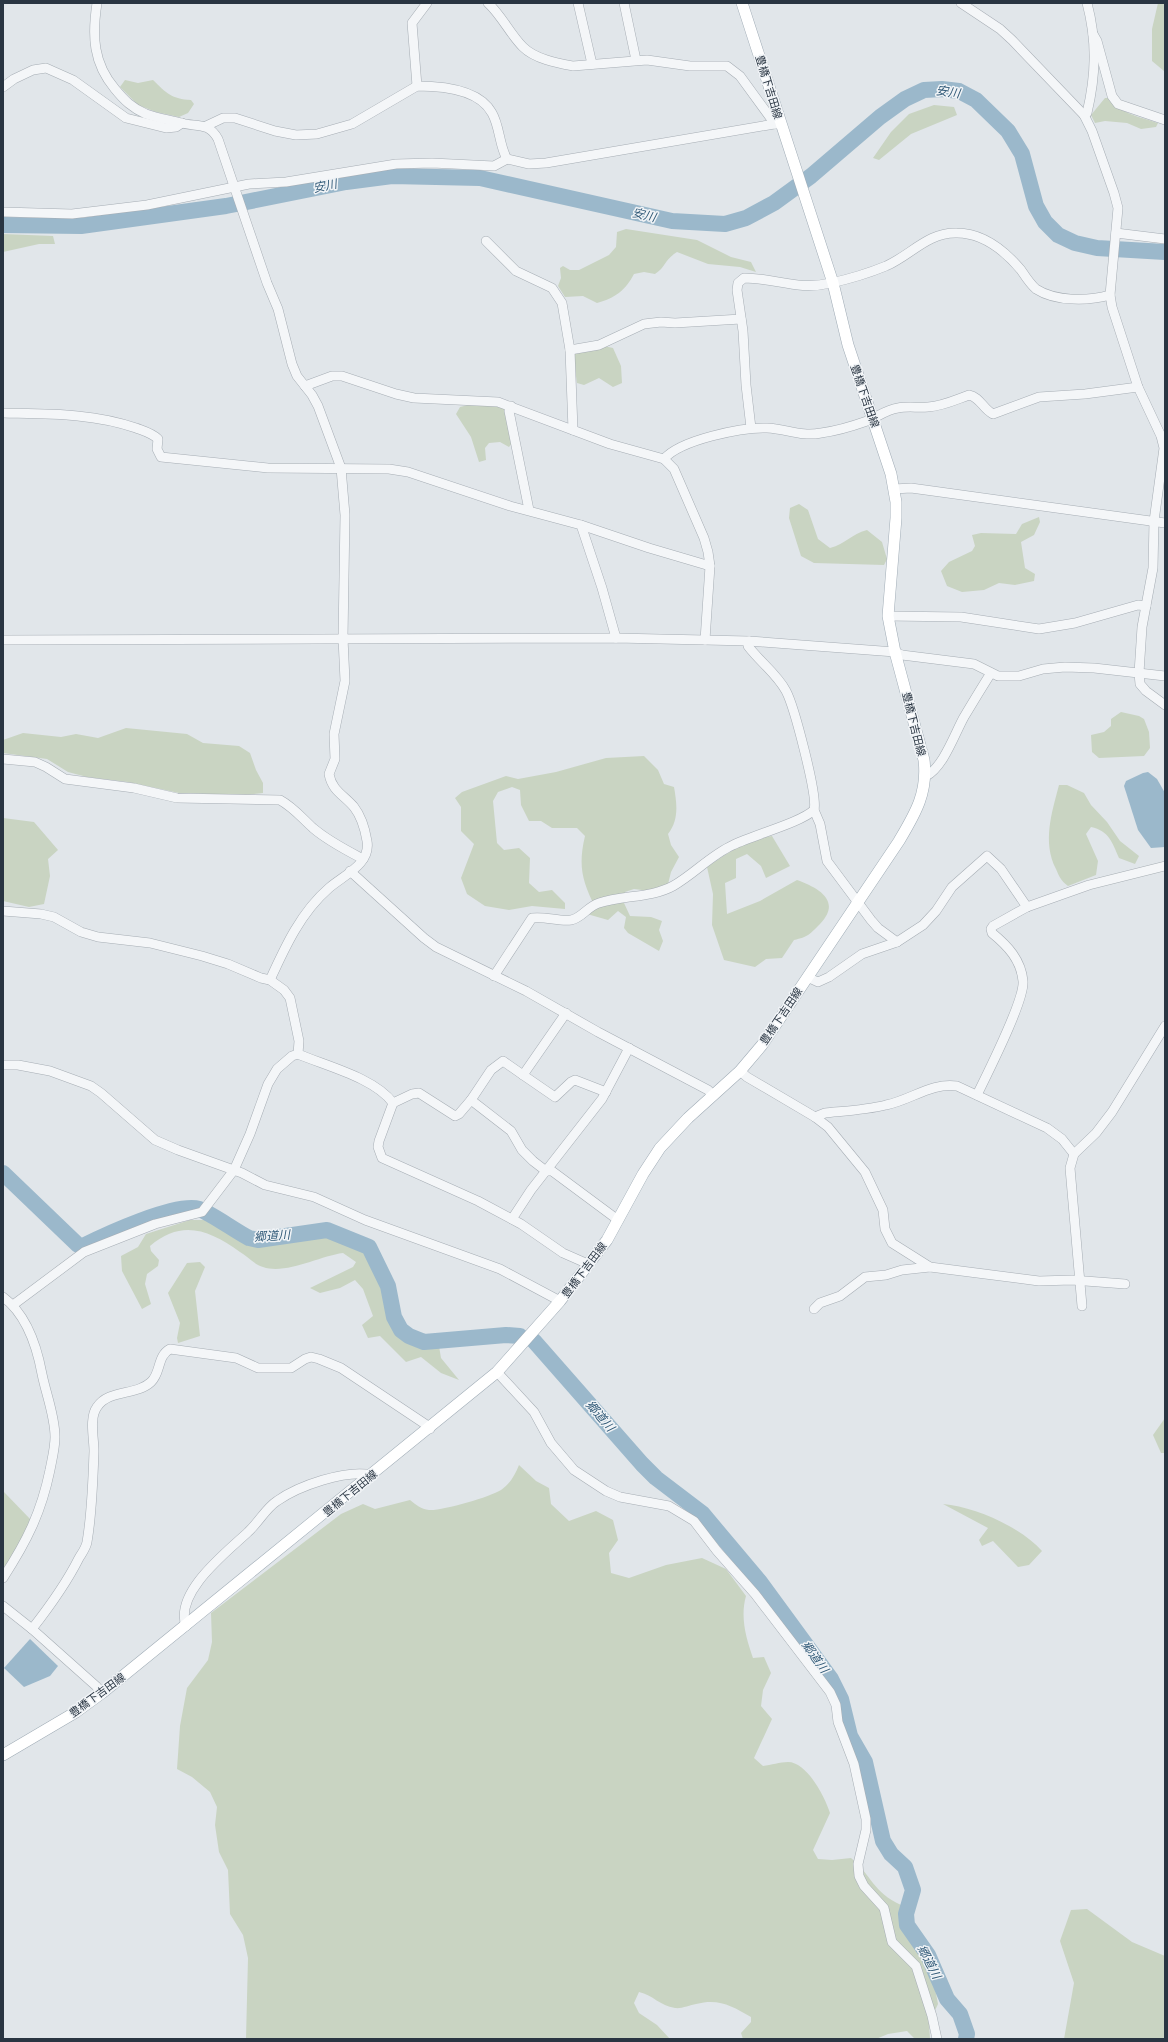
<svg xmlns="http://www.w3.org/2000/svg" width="1168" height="2042" font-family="'Golos Text','Noto Sans JP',sans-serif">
<rect width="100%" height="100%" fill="#e1e6ea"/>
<g fill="#c9d4c2">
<polygon points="1158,3 1165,3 1164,71 1152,61 1152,29"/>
<path d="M125,80l13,3 15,-3c13,13 19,19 38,20l3,4 -6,9 -9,4 -23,-5 -18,-7 -18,-18z"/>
<path d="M1105,98h4c12,16 31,19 49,25l-2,4 -15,2 -14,-6 -22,-2 -10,2 -4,-8z"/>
<polygon points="934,105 954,107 957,115 911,134 879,160 873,158 891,132 909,114"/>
<path d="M626,229l71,11 34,17 20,5 5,10 -16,-5 -32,-3 -31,-12c-13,8 -11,15 -22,22l-11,-2 -10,2c-9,17 -19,24 -37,29l-14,-7 -18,1 -7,-11 3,-8 -1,-10 3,-2 7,4h9l30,-15 7,-8 1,-15z"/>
<polygon points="3,234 53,236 55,244 39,244 3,252"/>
<polygon points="604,346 613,348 621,366 622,383 613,387 599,378 584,385 577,383 573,356 575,352"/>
<polygon points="468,405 493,405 505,408 508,417 512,443 509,447 500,442 489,443 485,448 486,460 479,462 471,437 456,414 460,407"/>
<path d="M799,504l9,6 10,29 12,9c16,-4 21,-14 37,-18l15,12 5,17 -3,6 -70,-2 -13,-7 -12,-38 1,-10z"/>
<polygon points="1039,517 1040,522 1034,535 1021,542 1025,568 1035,574 1034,581 1015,585 999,583 984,590 962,592 947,586 941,571 949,562 972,551 975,546 972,535 981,533 1016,534 1022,524"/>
<polygon points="1121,712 1139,716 1144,719 1149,732 1150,748 1144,756 1099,758 1092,752 1091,735 1104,732 1111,726 1111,719"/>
<polygon points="126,728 187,734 203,743 239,746 250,753 256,770 263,783 263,793 246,795 179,793 128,782 87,777 68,772 47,759 3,753 3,740 23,733 61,737 76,734 98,738"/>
<path d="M644,756l14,14 6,14 10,3c3,17 5,33 -6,47l3,11 8,12 -8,15 -3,12 -18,7 -16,-2 -9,3 -1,11 6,13 21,1 11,4 -3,9 4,11 -4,10 -31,-18 -4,-5 2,-11 -8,-6 -10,9 -21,-6 8,-7c-13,-27 -17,-41 -10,-71l-8,-8h-25l-11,-7h-12l-8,-16 -1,-15 -8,-3 -14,5 -5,9 4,42 7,7 15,-2 11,10 -1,25 10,9 13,-2 13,13v6l-33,-3 -23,4 -24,-4 -18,-12 -6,-16 13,-34 -13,-13v-24l-6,-9 7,-6 44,-16 12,3 38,-7 50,-14z"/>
<path d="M1059,785h8l17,8 7,12 16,17 13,19 19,15 -4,8 -16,-6c-7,-16 -10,-27 -28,-31l-5,7 12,27 -2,14 -28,11c-7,-5 -9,-10 -12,-17 -14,-27 -4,-57 3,-84z"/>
<polygon points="3,818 34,822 58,850 48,859 50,876 44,904 29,907 3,901"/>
<path d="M772,836l18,30 -24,12 -5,-12 -14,-12 -11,5v19l-11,5 2,31 33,-13 37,-21c22,8 45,21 23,44 -10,10 -12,13 -26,16l-12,18 -16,1 -11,8 -31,-7 -12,-35 1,-31 -6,-27c21,-14 40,-28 65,-31z"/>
<path d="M190,1220h18l38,21 15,5 58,-9 25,3 12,4 14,15 15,29 7,32 7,14 15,9 25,3 2,12 18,22 -18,-7 -20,-16 -15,5 -26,-26 -12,2 -6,-13 11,-9 -10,-27 -8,-9 -15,8 -20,5 -10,-5 43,-21 3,-5 -13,-9c-24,3 -57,22 -80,14 -8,-2 -16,-11 -23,-15 -31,-22 -58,-33 -90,-6l1,5 8,9 -1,6 -11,8 -2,10 6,20 -9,5 -20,-38 -1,-15 17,-9 8,-13z"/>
<polygon points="200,1262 205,1267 195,1291 200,1336 178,1343 177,1338 180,1323 168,1293 187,1263"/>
<polygon points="1165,1418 1165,1453 1161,1453 1153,1435"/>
<path d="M519,1465l17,16 13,7 2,16 18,17 27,-10 17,9 5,20 -9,13 2,20 18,5 37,-13 36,-7 24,11 20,27c-6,21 0,42 7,62l11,-1 7,16 -8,17 -2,16 11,13 -18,39 9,8c8,-1 17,-4 25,-4 19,0 37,35 42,51l-17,37 5,9 14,1 19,-2c21,18 22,34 50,47l7,27 16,26 9,20 5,26 -9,19 1,16h-15l-8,-8 -19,3 -12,5h-133l-2,-6 10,-11v-5c-19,-11 -32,-19 -55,-13 -6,1 -15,5 -21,4 -15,-2 -22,-13 -36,-16l-5,11 5,10 18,12 13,14h-424l2,-81 -5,-23 -13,-21 -2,-44 -9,-18 -4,-27 2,-18 -7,-15 -18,-15 -15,-8 3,-43 7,-38 21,-28 4,-18 -1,-29 130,-99 22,-10 12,5 35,-9c6,5 11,9 19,10 13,1 61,-13 72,-20 9,-6 14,-15 18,-25z"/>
<polygon points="3,1491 32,1521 21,1544 3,1569"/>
<path d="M943,1504c33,3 77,23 99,47l-13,14 -11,2 -25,-26 -11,5 -3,-6 9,-12z"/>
<polygon points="1087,1909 1132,1942 1165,1956 1165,2039 1064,2039 1074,1983 1060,1941 1071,1910"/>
</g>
<g fill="#9bb8cb">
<polygon points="1148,772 1157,779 1165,793 1165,847 1151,848 1138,830 1124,786 1126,781 1143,773"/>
<polygon points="30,1639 58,1666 50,1676 24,1687 4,1668"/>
</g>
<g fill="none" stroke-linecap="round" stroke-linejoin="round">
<g stroke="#9bb8cb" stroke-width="16">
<polyline points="3,225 81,226 226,206 346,182 392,176 480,178 672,221 725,224 746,218 774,203 811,176 880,117 905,99 924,90 942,89 959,91 976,100 1008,131 1022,154 1036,206 1045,222 1058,235 1075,243 1097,248 1165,252"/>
<path d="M3,1173l75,72 5,1c22,-11 93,-44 116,-37 10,3 38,23 50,29l9,2 69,-10 42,17 19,39 6,31 7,13 8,6 15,6 82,-7 14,1"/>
<polyline points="534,1341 642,1464 656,1478 702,1513 760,1582 831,1679 841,1699 850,1736 865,1762 883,1841 891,1854 905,1867 913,1890 906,1914 907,1925 928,1955 947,1999 960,2014 967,2034 966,2039"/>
</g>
<g stroke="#a6adb4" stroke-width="10">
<g id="minor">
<path d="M97,3c-5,33 -4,60 18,86 9,11 17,19 31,25 11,4 24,6 35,9 16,4 28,-1 37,16l49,144 11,26 14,55 5,12 15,19 6,11 23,62 4,47 -2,123 2,43 -11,53 1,25 -6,15c3,17 15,21 25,33 7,9 11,22 13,34 4,23 -23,34 -38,47 -28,24 -44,59 -59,92"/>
<path d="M488,3c14,13 22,31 35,44 12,12 34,16 50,19l74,-6 43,6h37l13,10 35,48"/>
<polyline points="578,3 592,64"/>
<polyline points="624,3 636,60"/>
<polyline points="961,3 1000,29 1012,40 1084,115 1092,131 1114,193 1118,208 1110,295 1112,307 1138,387 1161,436 1164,448 1154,521 1153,568 1142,627 1139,673 1140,684 1146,691 1165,705"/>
<polyline points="1093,34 1097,41 1112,96 1118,104 1165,120"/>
<polyline points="417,86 412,23 427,3"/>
<polyline points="3,87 14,79 33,70 46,68 73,80 126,118 166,128 176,127 182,123"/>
<path d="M1084,115l3,-2c9,-38 10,-72 0,-110"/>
<path d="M206,126l17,-8h12l40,13 21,4 21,-1 35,-10 65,-38c24,0 62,3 75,27 8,14 7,32 15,46l22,5 17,-1 234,-40"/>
<polyline points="3,212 72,214 147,205 249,184 286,182 396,164 432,163 494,166 507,159"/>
<polyline points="1116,233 1165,239"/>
<polyline points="486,241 516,271 552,288 562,303 570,350 573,430"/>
<polyline points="570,350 599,345 644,324 661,322 675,323 741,319"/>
<polyline points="305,386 332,376 342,376 396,394 414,398 498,402 610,444 664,459 674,469 704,538 708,552 710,566 705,640"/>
<polyline points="511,406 509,411 529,510"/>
<path d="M3,413c45,1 90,0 133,15 8,3 16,5 22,11l-1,10 4,8 107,11 121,1 19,3 102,34 71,19 21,63 14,50"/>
<path d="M751,428l-5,-43 -3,-54 -6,-41 1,-7 6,-5c32,0 53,13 87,5 18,-4 38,-10 55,-17 25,-11 42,-34 71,-33 26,0 48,18 64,37 4,6 9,14 15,19 20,13 53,12 74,6"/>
<path d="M664,459c16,-19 78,-32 103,-31 20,1 34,9 54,5 15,-2 32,-7 46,-12 11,-4 18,-11 31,-13 10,-2 20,0 30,-1 15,-1 27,-7 41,-12 11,2 14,14 24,19l46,-17 46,-3 53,-7"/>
<polyline points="894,489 911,488 1165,523"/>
<polyline points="581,525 649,548 710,566"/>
<polyline points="888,616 961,617 1039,629 1075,623 1138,605 1146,606"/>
<polyline points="3,640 616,638 749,641 895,652 902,655 974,664 998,676 1019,676 1043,669 1065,667 1094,668 1165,676"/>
<path d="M749,641l-1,5c12,16 29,28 38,45 8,15 32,105 28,119l6,14 7,37 44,59 7,8 19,14"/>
<path d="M3,759l32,3 11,5 19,12 69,9 43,10 103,2c13,7 22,18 33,28 15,13 33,22 50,31"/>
<path d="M926,776c17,-8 29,-43 38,-59 9,-15 18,-30 27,-44"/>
<polyline points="350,871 424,938 436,947 526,991 598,1032 708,1090 713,1096"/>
<polyline points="3,911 41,914 54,917 81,932 98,937 150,943 202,956 228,964 261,978 270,980 284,990 290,998 299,1041 298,1054 292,1056 277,1069 268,1084 250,1134 234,1170 202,1212 155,1224 84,1252 13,1305"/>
<path d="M494,976l38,-58c13,-2 28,4 39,2 11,-2 17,-14 28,-17 24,-8 52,-5 74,-17 21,-12 38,-31 60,-41 20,-10 67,-22 81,-35"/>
<polyline points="807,977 818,982 829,977 862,954 897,942 923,925 936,911 952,887 987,856 1001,869 1027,907"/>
<path d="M298,1054c28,12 77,24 95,49l19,-9 7,-1 36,23 4,-2 12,-14 40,31 11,19 11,11 13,10h6l66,49"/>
<polyline points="3,1065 18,1065 50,1071 91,1086 101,1093 155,1140 178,1150 242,1173 265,1185 314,1197 365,1220 500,1269 560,1301"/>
<polyline points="740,1071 747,1077 815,1117 828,1127 865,1172 883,1210 885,1229 892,1243 930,1267 1039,1281 1072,1280 1125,1284"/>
<polyline points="523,1075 555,1097 571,1082 575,1080 606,1092"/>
<path d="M977,1095c10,-21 48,-95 46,-114 -2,-21 -15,-35 -31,-48l-1,-4 2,-3 34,-19 62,-22 76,-19"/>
<polyline points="471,1100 491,1070 503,1061 523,1075 566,1013"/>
<polyline points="393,1103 379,1141 378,1147 382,1158 478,1201 521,1224 563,1253 588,1264"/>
<path d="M815,1117l10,-4c20,-2 41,-3 61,-8 25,-5 46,-23 71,-19l90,42 15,11 12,15"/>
<polyline points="512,1219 531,1190 602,1099 629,1048"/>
<path d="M3,1297c23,17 34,50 39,77 4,20 13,42 13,63 0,11 -3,22 -5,33 -9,43 -23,71 -47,108"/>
<polyline points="1082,1306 1070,1168 1074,1154 1096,1133 1112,1112 1165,1026"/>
<polyline points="814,1309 820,1303 840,1296 865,1277 886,1275 902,1270 930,1267"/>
<polyline points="497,1372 534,1412 551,1443 574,1470 606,1491 620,1497 669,1506 694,1521 717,1551 755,1594 830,1692 836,1705 838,1722 854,1764 866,1819 866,1830 858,1864 859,1876 864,1886 884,1908 892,1942 916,1966 932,2016 937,2039"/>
<polyline points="3,1606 32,1629 96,1686 102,1693"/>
<path d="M186,1626c-12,-34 41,-74 62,-94 10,-9 18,-24 29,-31 21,-15 69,-32 95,-26"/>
<path d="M32,1629c18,-23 34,-45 47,-71 3,-5 7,-10 8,-16 5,-29 6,-61 7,-91 0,-13 -5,-33 3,-44 12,-18 39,-11 54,-25 10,-9 6,-26 19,-33l66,9 22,10h33l14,-9 6,-2 8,2 22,9 84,56 5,5"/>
</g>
</g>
<g stroke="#a0acb6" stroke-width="12">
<path id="major" d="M3,1755l73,-43 26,-19 395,-321 63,-71 47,-61 36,-66 17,-26 28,-30 52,-47 22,-26 137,-204c16,-27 29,-48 25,-81l-29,-108 -7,-36 8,-98v-16l-5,-28 -43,-129 -15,-62 -91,-280"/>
</g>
<use href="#minor" stroke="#f4f6f8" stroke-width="9"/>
<use href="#major" stroke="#fff" stroke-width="11"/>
</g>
<g text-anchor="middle" stroke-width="3" stroke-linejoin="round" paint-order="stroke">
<g font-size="11" fill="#293542" stroke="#f1f4f7">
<text transform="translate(769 87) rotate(73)" y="4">豊橋下吉田線</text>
<text transform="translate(865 396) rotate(71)" y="4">豊橋下吉田線</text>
<text transform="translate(914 724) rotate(76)" y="4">豊橋下吉田線</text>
<text transform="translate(781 1016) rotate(-56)" y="4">豊橋下吉田線</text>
<text transform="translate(584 1270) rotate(-53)" y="4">豊橋下吉田線</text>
<text transform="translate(350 1493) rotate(-39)" y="4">豊橋下吉田線</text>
<text transform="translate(97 1695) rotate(-36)" y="4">豊橋下吉田線</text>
</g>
<g font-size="12" font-style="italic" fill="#315a78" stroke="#f1f4f7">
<text transform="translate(948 92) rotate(8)" y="4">安川</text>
<text transform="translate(325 186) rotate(-11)" y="4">安川</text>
<text transform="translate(644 215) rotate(13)" y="4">安川</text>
<text transform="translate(272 1236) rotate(-4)" y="4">郷道川</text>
<text transform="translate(600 1416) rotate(49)" y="4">郷道川</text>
<text transform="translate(815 1657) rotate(54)" y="4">郷道川</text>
<text transform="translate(929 1962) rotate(62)" y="4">郷道川</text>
</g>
</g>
<rect width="1168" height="2042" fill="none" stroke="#293542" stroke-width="8"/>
</svg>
